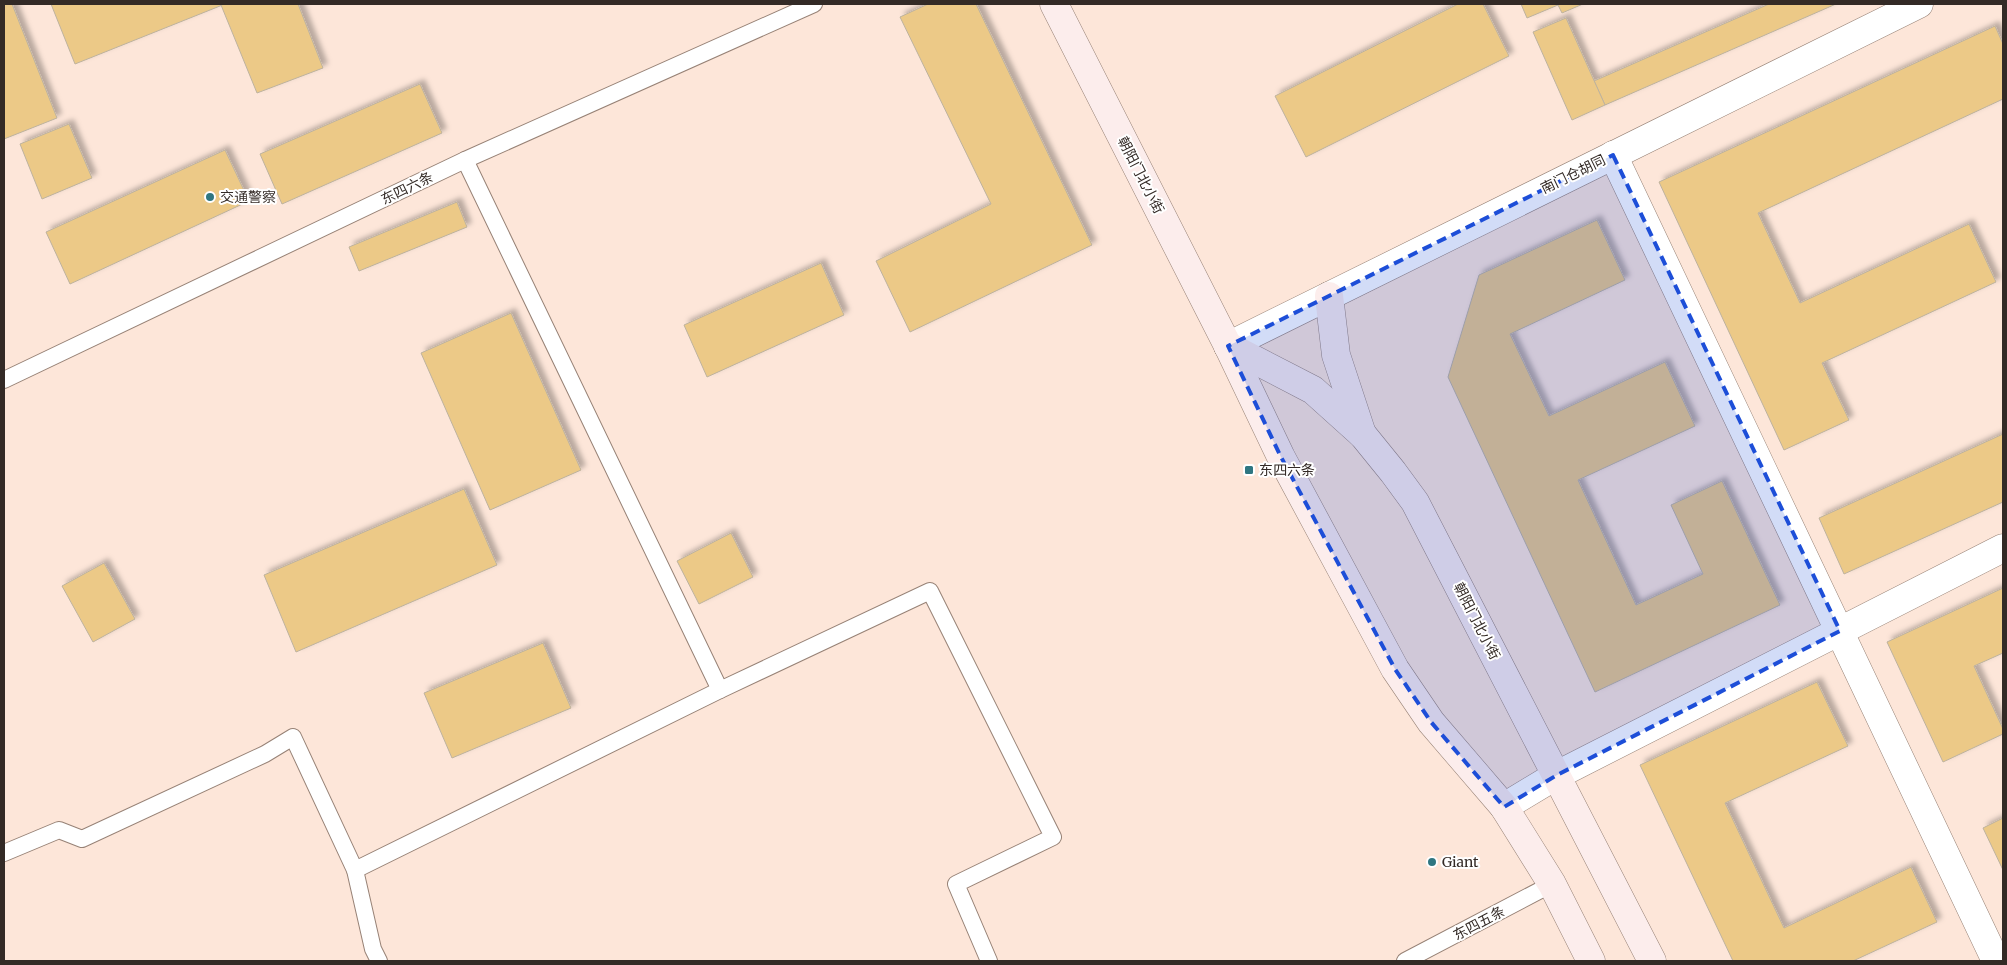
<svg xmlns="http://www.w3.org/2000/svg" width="2007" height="965" font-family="Merriweather,'Noto Sans SC',serif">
<defs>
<filter id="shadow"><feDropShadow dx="4.5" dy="-4.5" stdDeviation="2.5" flood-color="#0004"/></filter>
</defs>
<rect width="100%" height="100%" fill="#fde6d9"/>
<g fill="#ecc987" stroke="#bdb29e" filter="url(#shadow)">
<polygon points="4,4 12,4 57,118 4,139"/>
<polygon points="51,4 225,4 75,64"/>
<polygon points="225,4 298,4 323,68 257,93 221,5"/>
<polygon points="928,4 976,4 1092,245 910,332 876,261 991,204 900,17"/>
<polygon points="1458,4 1483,4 1509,56 1306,157 1275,96"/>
<polygon points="1521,4 1583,4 1562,13 1558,5 1527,18"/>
<polygon points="1769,4 1836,4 1605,105 1594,81"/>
<polygon points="1566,18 1605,105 1572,120 1533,32"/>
<polygon points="1995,26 2003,44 2003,99 1758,213 1800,303 1969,224 1996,282 1822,363 1849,420 1784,450 1659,182"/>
<polygon points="420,84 442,133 282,204 260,154"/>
<polygon points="69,124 92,178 42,199 20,144"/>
<polygon points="225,150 249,201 70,284 46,232"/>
<polygon points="457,202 467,227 359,271 349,247"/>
<polygon points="1597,220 1625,280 1510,334 1549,416 1665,362 1695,426 1578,480 1636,605 1703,574 1671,505 1722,481 1780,605 1595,692 1448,377 1479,275"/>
<polygon points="821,263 844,315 707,377 684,325"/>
<polygon points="511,313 581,470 490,510 421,353"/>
<polygon points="2003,434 2003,502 1844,574 1819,518"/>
<polygon points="464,489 497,565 296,652 264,575"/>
<polygon points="731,533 753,577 699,604 677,561"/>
<polygon points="104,563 135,619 93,642 62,586"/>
<polygon points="2003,588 2003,653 1974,666 2003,729 2003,734 1943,762 1887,642"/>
<polygon points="543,643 571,708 452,758 424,693"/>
<polygon points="1817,682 1848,746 1725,803 1784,928 1911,867 1937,922 1853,961 1733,961 1640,765"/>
<polygon points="2003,818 2003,870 1983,828"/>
</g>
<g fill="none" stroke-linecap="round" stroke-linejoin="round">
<g stroke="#978276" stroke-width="18">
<g id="service">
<polyline points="465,160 720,690"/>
<polyline points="4,380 465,160 814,4"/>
<polyline points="4,853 59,830 82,839 265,754 293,737 355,870 373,949 379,961"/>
<polyline points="355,870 720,690 930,591 1053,837 956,884 989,961"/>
<polyline points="1405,961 1552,884"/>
</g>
</g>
<g stroke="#978276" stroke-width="29">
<g id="minor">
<polyline points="1613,155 1996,961"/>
<polyline points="1228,346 1919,4"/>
<polyline points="1504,807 1557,775 2003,548"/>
</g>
</g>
<g stroke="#978276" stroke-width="29">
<g id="secondary">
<polyline points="1054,4 1228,346 1281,457 1395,669 1431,722 1504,807 1552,884 1591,961"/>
<polyline points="1329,296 1336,355 1362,434"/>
<polyline points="1228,346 1313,390 1363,435 1393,472 1415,502 1652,961"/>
</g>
</g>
<use href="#service" stroke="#fff" stroke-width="16"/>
<use href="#minor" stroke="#fff" stroke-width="28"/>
<use href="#secondary" stroke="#fcedec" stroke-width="28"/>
</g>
<path fill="#1d4ed8" fill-opacity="0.2" stroke="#1d4ed8" stroke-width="4" stroke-dasharray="10 6" stroke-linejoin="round" d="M1613,155l227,476 -283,144 -53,32 -73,-85 -36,-53 -114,-212 -53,-111z"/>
<g fill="#2f7681" stroke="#fff" stroke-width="2">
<circle cx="210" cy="197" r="5"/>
<rect x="1244" y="465" width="10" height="10" rx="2.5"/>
<circle cx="1432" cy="862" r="5"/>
</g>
<g text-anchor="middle" stroke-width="4" stroke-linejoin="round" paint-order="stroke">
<g font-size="14" fill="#332a26" stroke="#fff">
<text transform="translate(1573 174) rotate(-26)" y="5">南门仓胡同</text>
<text transform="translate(1141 175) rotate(63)" y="5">朝阳门北小街</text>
<text transform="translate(407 188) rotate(-26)" y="5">东四六条</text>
<text transform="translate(1477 621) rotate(63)" y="5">朝阳门北小街</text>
<text transform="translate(1479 923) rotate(-28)" y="5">东四五条</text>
</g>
<g font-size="14" fill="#332a26" stroke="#fff" text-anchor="start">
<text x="220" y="202">交通警察</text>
<text x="1259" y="475">东四六条</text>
<text x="1442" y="867">Giant</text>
</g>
</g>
<rect width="2007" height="965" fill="none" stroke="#332a26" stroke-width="10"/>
</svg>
